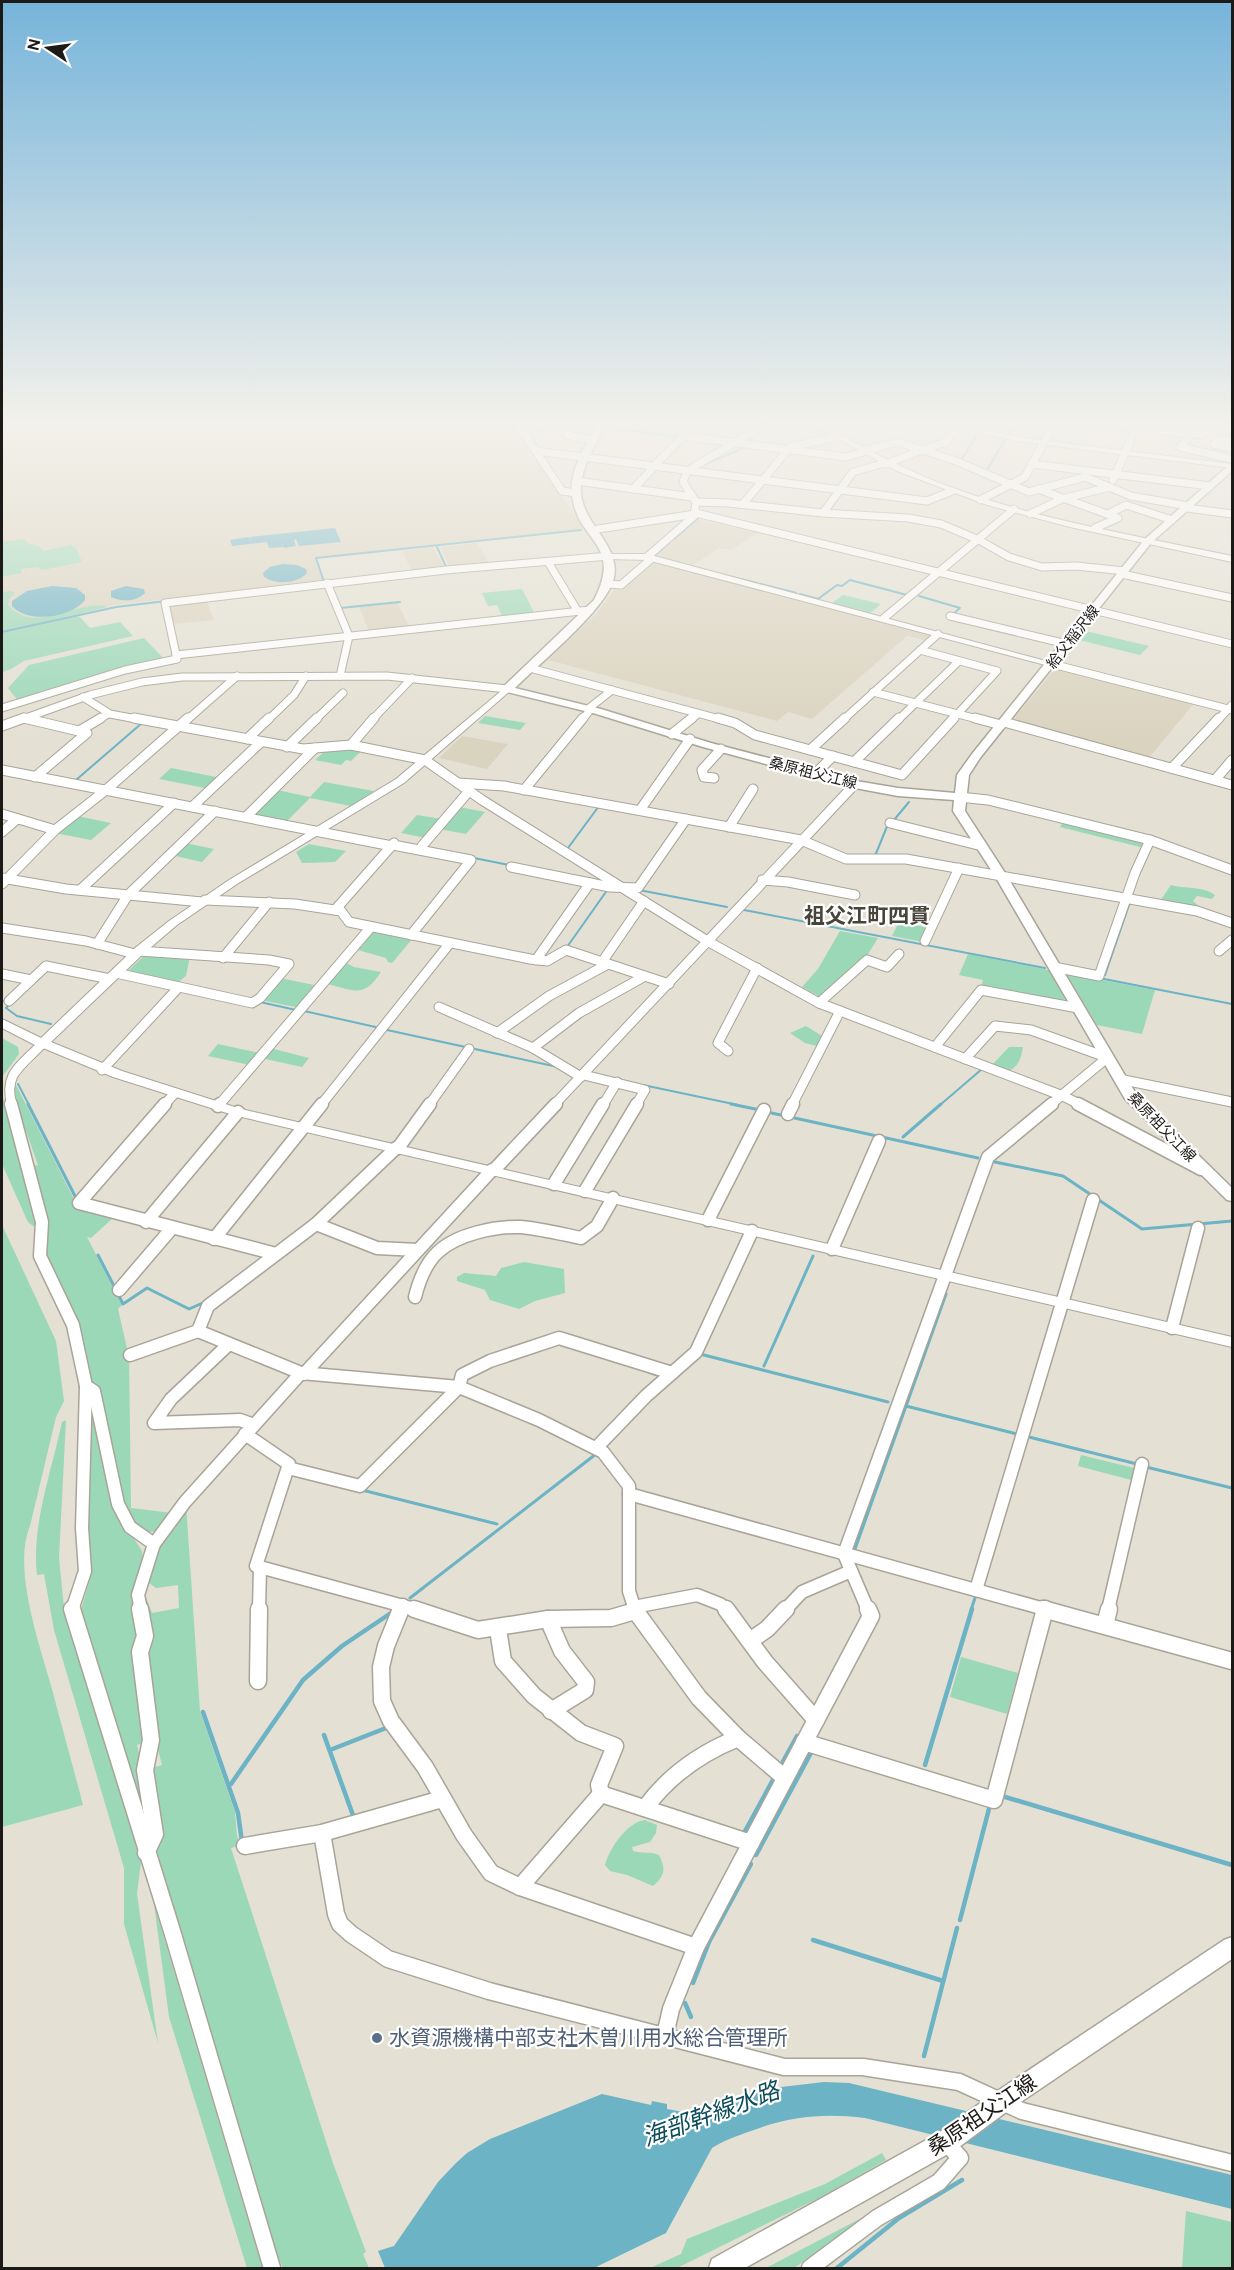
<svg xmlns="http://www.w3.org/2000/svg" width="1234" height="2270" font-family="Overpass,'Noto Sans JP',sans-serif">
<rect width="100%" height="100%" fill="#e4e0d3"/>
<g fill="#dad3bf">
<polygon points="515,424 584,529 315,558 323,581 114,605 2,632 2,425"/>
<polygon points="699,519 757,533 731,550 719,548 693,565 656,556"/>
<polygon points="477,543 490,566 451,569 440,547"/>
<polygon points="433,547 445,569 413,573 402,551"/>
<polygon points="651,562 899,625 930,635 924,640 907,636 812,719 788,712 777,721 548,660 597,613 616,587"/>
<polygon points="206,599 214,620 172,624 167,604"/>
<polygon points="398,603 410,629 370,633 359,607"/>
<polygon points="1056,668 1195,702 1147,760 1012,721"/>
<polygon points="462,736 508,744 487,769 439,758"/>
</g>
<g fill="#9bd8b8">
<polygon points="24,539 27,543 39,546 43,551 71,545 76,548 82,562 42,570 37,567 21,569 22,573 2,577 2,542"/>
<polygon points="522,589 535,614 503,618 497,605 488,606 482,593"/>
<path d="M11,591l4,2 -6,6 -1,6c27,32 70,-7 100,2l-106,25v-40z"/>
<polygon points="843,595 881,604 870,613 832,603"/>
<polygon points="72,617 80,617 90,628 120,622 133,636 24,661 11,669 2,672 2,633"/>
<polygon points="1086,631 1149,646 1140,655 1079,640"/>
<polygon points="144,638 164,659 18,701 8,688 29,665"/>
<polygon points="485,716 526,723 520,730 478,723"/>
<polygon points="327,749 363,749 351,761 346,760 341,765 315,760"/>
<polygon points="171,768 221,778 210,789 159,779"/>
<polygon points="324,782 374,791 351,806 310,798 287,821 253,814 277,790 310,797"/>
<polygon points="459,807 485,812 466,834 439,829"/>
<polygon points="417,815 442,819 426,838 401,833"/>
<polygon points="77,816 111,823 91,840 55,833"/>
<polygon points="1064,821 1146,841 1144,848 1060,827"/>
<polygon points="185,843 214,849 202,862 171,855"/>
<polygon points="309,844 346,851 335,862 302,863 296,852"/>
<path d="M1171,885c15,4 32,1 44,10l-3,4 -15,-3 -4,5 8,7 -41,-7z"/>
<polygon points="899,922 929,928 923,942 892,936"/>
<polygon points="374,930 413,938 392,963 388,962 386,958 358,950"/>
<polygon points="840,931 878,938 865,959 820,997 802,987 818,969"/>
<polygon points="147,953 190,956 186,976 177,983 127,972"/>
<polygon points="968,954 1049,970 1065,999 1062,1002 981,987 983,980 959,975"/>
<path d="M345,962l9,5 27,5c-17,27 -28,18 -54,12z"/>
<polygon points="1066,973 1155,990 1142,1034 1097,1025"/>
<polygon points="280,978 319,986 300,1008 261,1000"/>
<polygon points="806,1026 822,1036 817,1046 805,1043 790,1033"/>
<polygon points="2,1038 18,1047 19,1054 2,1077"/>
<polygon points="218,1044 260,1053 250,1065 208,1056"/>
<path d="M1009,1047h14c-2,10 -3,18 -14,24l-17,-6z"/>
<polygon points="270,1048 309,1058 302,1067 261,1058"/>
<polygon points="14,1081 76,1203 115,1216 91,1238 87,1237 122,1305 118,1309 129,1357 131,1508 172,1513 157,1531 150,1532 133,1525 120,1502 97,1387 89,1380 83,1341 76,1322 45,1256 48,1229 31,1167 38,1165 14,1097"/>
<polygon points="2,1093 37,1225 33,1226 28,1222 2,1164"/>
<path d="M2,1225l54,116 8,60 -8,16 -26,109c-18,43 10,119 22,163 10,39 21,77 31,116l-81,22z"/>
<polygon points="524,1262 564,1269 565,1293 535,1301 519,1309 490,1300 485,1290 457,1281 457,1277 464,1273 496,1276 501,1268"/>
<polygon points="90,1394 93,1394 122,1529 127,1528 142,1551 144,1571 143,1637 133,1642 149,1741 137,1745 143,1771 148,1838 80,1613 90,1579 87,1518"/>
<path d="M66,1420l-7,138 5,50 77,254 -4,32 21,149 -34,-119v-56l-70,-238 -10,-56 -7,1c-6,-49 15,-105 25,-153z"/>
<polygon points="1081,1455 1138,1469 1135,1481 1078,1466"/>
<polygon points="186,1504 200,1711 235,1812 237,1836 241,1845 231,1848 333,2163 366,2252 363,2254 369,2268 283,2268 274,2248 157,1860 158,1833 148,1769 162,1765 152,1727 143,1653 151,1649 141,1594 143,1589 152,1613 179,1608 178,1585 156,1588 145,1580 158,1548"/>
<polygon points="961,1657 1018,1673 1007,1714 950,1697"/>
<path d="M645,1820l12,5 -1,8 -6,9 -18,5 1,4c9,3 17,0 26,4 7,14 6,21 -6,31l-26,-11 -17,-4 -5,-6c4,-16 22,-43 40,-45z"/>
<polygon points="154,1904 256,2247 263,2268 247,2268 169,2017"/>
<polygon points="882,2153 886,2160 823,2196 677,2268 650,2268 681,2254 687,2239 825,2184"/>
<polygon points="1186,2211 1232,2222 1232,2268 1182,2268"/>
<polygon points="871,2213 872,2216 794,2268 766,2268"/>
</g>
<g fill="#6bb3c5">
<polygon points="335,528 341,542 299,546 296,539 294,540 296,546 284,548 281,541 283,547 269,548 267,542 232,546 230,540 249,537 251,540 250,537"/>
<path d="M283,564l14,1 9,4 1,4c-10,11 -31,12 -43,4l-1,-4 7,-6z"/>
<path d="M52,586l24,2 9,7v5c-14,18 -57,24 -73,6v-5l15,-10z"/>
<path d="M126,586l18,3 1,4c-9,9 -23,9 -34,4v-6z"/>
<path d="M824,2082l25,1 383,92v34l-367,-91c-41,-5 -75,-2 -114,13 -14,5 -27,9 -39,17l-46,85 -72,35h-209l-7,-17 16,-5 44,-64 18,-19 11,-10 23,-14 112,-45 49,11 1,-4 15,3v5l27,5 10,-1 60,-24z"/>
</g>
<g fill="none" stroke-linecap="round" stroke-linejoin="round">
<g stroke="#6bb3c5" stroke-width="2">
<polyline points="583,424 592,426"/>
<polyline points="611,428 680,437"/>
<polyline points="980,430 984,424"/>
<polyline points="1008,435 1014,424"/>
<polyline points="960,462 976,436"/>
<polyline points="701,466 748,446"/>
<polyline points="986,472 1005,440"/>
<polyline points="674,539 698,518"/>
<polyline points="437,547 447,569"/>
<polyline points="654,556 669,543"/>
<polyline points="724,575 757,583"/>
<polyline points="321,582 324,582 316,558 581,530"/>
<polyline points="761,584 796,593"/>
<polyline points="800,594 818,599 837,585 842,586 850,580 907,595"/>
<polyline points="919,596 960,608 952,615"/>
<polyline points="340,608 400,602"/>
<polyline points="2,632 116,607 166,601"/>
<polyline points="76,780 142,723"/>
<polyline points="894,820 909,802"/>
<polyline points="568,848 599,806"/>
<polyline points="877,856 875,856 888,824"/>
<polyline points="474,858 509,865"/>
<polyline points="639,890 727,907"/>
<polyline points="744,910 1045,968"/>
<polyline points="567,947 608,889"/>
<polyline points="1105,975 1130,902"/>
<polyline points="1099,978 1232,1004"/>
<polyline points="2,1000 9,1005 6,1008 17,1016 51,1024"/>
<polyline points="260,1002 296,1010"/>
<polyline points="304,1011 380,1028"/>
<polyline points="387,1030 558,1067"/>
<polyline points="18,1084 29,1105"/>
<polyline points="643,1085 738,1105"/>
<polyline points="940,1105 982,1069"/>
</g>
<g stroke="#6bb3c5" stroke-width="3">
<polyline points="28,1104 77,1200"/>
<polyline points="731,1104 760,1110"/>
<polyline points="767,1112 978,1158"/>
<polyline points="903,1137 941,1104"/>
<polyline points="995,1162 1063,1176 1142,1229 1232,1221"/>
<polyline points="98,1255 115,1288"/>
<polyline points="118,1294 123,1304 147,1288 189,1309 205,1302"/>
<polyline points="700,1354 888,1402"/>
<polyline points="764,1366 813,1256"/>
<polyline points="649,1372 660,1376"/>
<polyline points="906,1406 1017,1434"/>
<polyline points="1029,1437 1137,1464"/>
<polyline points="1146,1467 1232,1488"/>
<polyline points="362,1490 497,1524"/>
<polyline points="855,1549 946,1294"/>
<polyline points="410,1598 596,1454"/>
<polyline points="971,1610 976,1595"/>
</g>
<g stroke="#6bb3c5" stroke-width="4.5">
<polyline points="203,1712 238,1813 242,1842"/>
<polyline points="324,1735 354,1818"/>
<polyline points="330,1750 386,1728"/>
<polyline points="925,1765 972,1609"/>
<polyline points="780,1767 797,1736"/>
<polyline points="231,1784 303,1680 342,1646 391,1613"/>
<polyline points="1002,1796 1232,1865"/>
<polyline points="744,1833 774,1778"/>
<polyline points="756,1855 812,1751"/>
<polyline points="960,1920 990,1805"/>
<polyline points="813,1940 943,1981"/>
<polyline points="693,1983 709,1942 751,1864"/>
<polyline points="685,2003 691,2017"/>
<polyline points="924,2056 957,1928"/>
<polyline points="837,2268 899,2218 962,2180"/>
</g>
<g stroke="#a8a498" stroke-width="9">
<g id="minor-far3">
<polyline points="518,424 562,491 576,493"/>
<polyline points="557,424 567,430 567,435 594,440"/>
<polyline points="1107,424 1191,434 1201,434 1221,424"/>
<polyline points="522,431 549,424"/>
<polyline points="1191,434 1180,447 1232,459"/>
<polyline points="683,436 846,457 864,452"/>
<polyline points="1232,442 1220,439 1214,444 1232,448"/>
<polyline points="923,450 946,442 957,424"/>
<polyline points="536,451 927,501 952,491"/>
<polyline points="863,451 898,442 956,461 1029,492 1085,477 1131,496 1188,506"/>
<polyline points="885,463 853,472 823,513 908,518 941,524 979,540 1009,557 1042,567 1076,566 1125,571"/>
<polyline points="886,464 922,450"/>
<polyline points="1032,464 1210,486"/>
<polyline points="654,466 695,424"/>
<polyline points="1113,480 1136,428"/>
<polyline points="577,481 692,497"/>
<polyline points="633,489 655,466"/>
<polyline points="1038,489 1118,518 1095,528"/>
<polyline points="980,500 1025,477 1054,424"/>
<polyline points="696,502 728,503 823,513"/>
<polyline points="743,504 790,447 837,437"/>
<polyline points="1187,508 1232,514"/>
<polyline points="696,513 1232,644"/>
<polyline points="1030,514 1062,499 1110,487"/>
<polyline points="1108,514 1126,505 1172,520"/>
<polyline points="592,530 695,514"/>
<polyline points="647,557 694,516 696,502 683,482 687,471 766,424"/>
<polyline points="548,562 577,610"/>
<polyline points="1122,574 1232,598"/>
<polyline points="327,583 349,636 340,676"/>
<polyline points="608,584 621,585 651,559"/>
<polyline points="950,616 1067,644"/>
<polyline points="884,618 1014,509"/>
<polyline points="920,650 997,671 952,720"/>
<polyline points="176,655 590,610"/>
<polyline points="1052,664 1232,710"/>
<polyline points="530,668 723,720"/>
<polyline points="873,692 981,720"/>
<polyline points="83,697 110,714 142,720"/>
<polyline points="2,708 125,670 177,659 165,603 446,570 609,556"/>
<polyline points="588,709 612,690"/>
<polyline points="23,718 29,720"/>
<polyline points="20,720 90,695 142,682 182,677 387,676 507,689"/>
<polyline points="98,720 108,714"/>
<polyline points="187,720 237,676"/>
<polyline points="268,720 294,695 306,676"/>
<polyline points="315,720 343,693"/>
<polyline points="372,720 412,678"/>
<polyline points="582,720 591,709"/>
<polyline points="690,720 698,714"/>
<polyline points="843,720 938,634"/>
<polyline points="898,720 959,661"/>
<polyline points="1218,720 1232,705"/>
</g>
</g>
<g stroke="#a8a498" stroke-width="11">
<g id="minor-far2">
<polyline points="24,718 87,733 35,777"/>
<polyline points="134,718 303,749 351,745 425,760 482,800 709,942 819,1003 1063,1096 1081,1105"/>
<polyline points="718,718 735,723 755,735 902,775 954,718"/>
<polyline points="975,718 1001,725"/>
<polyline points="1004,722 1232,785"/>
<polyline points="2,726 24,718"/>
<polyline points="79,731 101,718"/>
<polyline points="672,734 692,718"/>
<polyline points="247,739 269,718"/>
<polyline points="351,745 374,718"/>
<polyline points="287,747 317,718"/>
<polyline points="810,750 845,718"/>
<polyline points="854,762 899,718"/>
<polyline points="1172,768 1219,718"/>
<polyline points="2,770 392,846"/>
<polyline points="815,774 833,756"/>
<polyline points="714,778 704,777 702,770 721,749"/>
<polyline points="1215,780 1232,760"/>
<polyline points="458,783 504,786 801,840 846,859 906,859 1197,911 1232,923"/>
<polyline points="524,790 583,718"/>
<polyline points="959,797 988,800 1150,840 1232,870"/>
<polyline points="192,807 261,742"/>
<polyline points="640,810 690,739"/>
<polyline points="2,814 55,830"/>
<polyline points="246,817 315,748"/>
<polyline points="890,823 982,846"/>
<polyline points="729,827 753,789"/>
<polyline points="2,832 17,819"/>
<polyline points="393,845 471,860 411,935"/>
<polyline points="422,846 469,791"/>
<polyline points="511,867 610,887 638,888 686,819"/>
<polyline points="2,878 66,889 202,902"/>
<polyline points="762,880 788,882 855,895"/>
<polyline points="2,884 55,830 106,790 188,718"/>
<polyline points="80,890 174,803"/>
<polyline points="205,900 295,904 341,911 349,922 530,959 547,961 566,950 669,984"/>
<polyline points="335,910 394,843"/>
<polyline points="2,928 86,941 135,954"/>
<polyline points="925,941 959,868"/>
<polyline points="97,944 128,895 215,811"/>
<polyline points="1219,951 1232,940"/>
<polyline points="223,958 269,902"/>
<polyline points="536,960 590,883"/>
<polyline points="602,962 644,901"/>
<polyline points="1054,967 1099,976 1135,873 1150,840"/>
<polyline points="116,973 252,1003 260,998 289,964 269,960 139,951"/>
<polyline points="2,974 31,980"/>
<polyline points="9,1001 46,966 110,979"/>
<polyline points="819,1003 867,960 887,967 899,954"/>
<polyline points="439,1007 533,1048 581,1077"/>
<polyline points="497,1033 549,996 608,964"/>
<polyline points="935,1047 981,990 1078,1008"/>
<polyline points="533,1048 579,1013 645,976"/>
<polyline points="728,1051 718,1043 757,968"/>
<polyline points="965,1059 995,1026 1031,1030 1106,1057"/>
<polyline points="102,1070 179,987"/>
<polyline points="584,1075 645,1090 636,1105"/>
<polyline points="1119,1079 1232,1102"/>
<path d="M12,1105c-9,-31 9,-39 29,-60"/>
<polyline points="164,1105 174,1094"/>
<polyline points="219,1105 371,927"/>
<polyline points="321,1105 450,943"/>
<polyline points="429,1105 469,1049"/>
<polyline points="554,1105 855,784"/>
<polyline points="603,1105 617,1082"/>
<polyline points="792,1105 840,1011"/>
<polyline points="1050,1105 1107,1058"/>
</g>
</g>
<g stroke="#a8a498" stroke-width="15">
<g id="minor-far1">
<polyline points="11,1104 42,1222 40,1256 73,1325 86,1386 82,1528 85,1571 72,1610"/>
<polyline points="165,1104 79,1203 276,1254"/>
<polyline points="1078,1104 1201,1169"/>
<polyline points="218,1106 220,1104"/>
<polyline points="788,1114 793,1104"/>
<polyline points="396,1148 316,1224 208,1306 198,1331 301,1373 459,1387 539,1420 603,1452 629,1486 629,1591 635,1610"/>
<polyline points="398,1148 430,1104"/>
<polyline points="494,1170 556,1104"/>
<polyline points="554,1184 603,1104"/>
<polyline points="585,1191 637,1104"/>
<polyline points="708,1220 764,1110"/>
<polyline points="146,1222 238,1112"/>
<polyline points="316,1224 377,1248 418,1250"/>
<polyline points="214,1239 322,1104"/>
<polyline points="832,1249 879,1141"/>
<polyline points="119,1290 172,1228"/>
<path d="M415,1297c4,-16 11,-34 23,-45 19,-18 58,-26 83,-25 21,2 40,7 60,11l16,-12 16,-28"/>
<polyline points="1172,1328 1198,1228"/>
<polyline points="229,1344 171,1399 154,1423 240,1420 254,1425"/>
<polyline points="130,1355 198,1331"/>
<polyline points="304,1374 492,1170"/>
<polyline points="86,1386 94,1391 118,1504 130,1527 154,1544"/>
<polyline points="245,1434 289,1464 256,1566 418,1610"/>
<polyline points="596,1448 646,1396 696,1352 752,1231"/>
<polyline points="288,1468 360,1486 459,1387 462,1375 490,1361 559,1338 672,1373"/>
<polyline points="629,1494 1048,1610"/>
<polyline points="976,1590 1093,1200"/>
<polyline points="634,1607 697,1595 720,1604 728,1610"/>
<polyline points="141,1610 138,1595 154,1544 185,1502 301,1373"/>
<polyline points="259,1610 260,1567"/>
<polyline points="401,1610 403,1605"/>
<polyline points="785,1610 802,1592 851,1571"/>
<polyline points="868,1610 844,1554 988,1157 1052,1104"/>
<polyline points="1108,1610 1142,1464"/>
</g>
</g>
<g stroke="#a8a498" stroke-width="19">
<g id="minor">
<polyline points="72,1609 172,1931 272,2268"/>
<polyline points="140,1609 145,1636 140,1652 151,1740 145,1770 155,1834 146,1853"/>
<polyline points="401,1609 386,1646 381,1667 382,1701 391,1721 425,1767 464,1835 491,1873 520,1887 696,1947"/>
<polyline points="414,1609 478,1630 548,1619 611,1618 635,1611"/>
<polyline points="634,1609 699,1698 738,1738 785,1778"/>
<polyline points="726,1609 765,1662 816,1720"/>
<polyline points="1043,1609 1232,1661"/>
<polyline points="548,1619 562,1651 586,1682 585,1690 551,1711"/>
<polyline points="1105,1625 1109,1609"/>
<polyline points="498,1629 503,1661 534,1696 581,1733 615,1746 599,1785 601,1794"/>
<polyline points="751,1640 767,1629 786,1609"/>
<polyline points="258,1681 259,1609"/>
<polyline points="804,1742 994,1800 1045,1609"/>
<path d="M645,1808c24,-33 56,-55 93,-70"/>
<polyline points="322,1833 336,1914 340,1924 351,1934 388,1959 489,1991 784,2067 863,2067 959,2082 1022,2111 1232,2163"/>
<polyline points="245,1846 322,1833 442,1799"/>
<polyline points="520,1887 601,1794 751,1843"/>
<polyline points="665,2035 671,2009 696,1947 871,1616 868,1609"/>
<polyline points="810,2268 877,2218 939,2182 960,2158 946,2142"/>
</g>
</g>
<g stroke="#a8a498" stroke-width="2">
<g id="tertiary">
<path d="M811,424h11c42,25 85,47 131,64 90,33 186,48 279,68v6l-162,-35 -83,-22 -90,-34z"/>
<polygon points="939,424 957,424 1023,438 1232,464 1232,468 1023,442"/>
<polygon points="606,554 647,554 1057,664 1049,666 647,560 609,559 606,558"/>
<polygon points="507,686 510,687 510,691 404,783 237,884 177,925 143,954 51,1042 122,1071 241,1109 1232,1337 1232,1347 233,1115 113,1077 43,1048 36,1048 35,1045 2,1028 2,1019 41,1038 135,948 169,921 229,880 396,779"/>
</g>
</g>
<g stroke="#a8a498" stroke-width="3">
<g id="secondary">
<path d="M597,424h9c-10,21 -27,45 -25,69 2,33 45,56 31,91 -13,31 -72,79 -97,104l86,21 110,34 145,38 42,7 57,5 2,-18 15,-21 173,-215 84,-74 3,-1v7l-81,72 -171,215 -11,17 -4,36 42,65 129,218 96,94v13l-5,-1 -102,-101 -130,-223 -42,-65 1,-11 -56,-4 -43,-8 -152,-41 -110,-34 -90,-22v-4l91,-87c30,-58 -18,-58 -22,-106 -3,-25 15,-49 25,-70z"/>
<polygon points="1232,1937 1232,1959 1009,2110 955,2150 745,2268 709,2268 712,2259 937,2134 993,2094 1224,1940"/>
</g>
</g>
<use href="#minor-far3" stroke="#fff" stroke-width="7"/>
<use href="#minor-far2" stroke="#fff" stroke-width="9"/>
<use href="#minor-far1" stroke="#fff" stroke-width="12"/>
<use href="#minor" stroke="#fff" stroke-width="16"/>
<use href="#tertiary" fill="#fff" fill-rule="evenodd"/>
<use href="#secondary" fill="#fff" fill-rule="evenodd"/>
</g>
<linearGradient id="sky" x2="0" y2="1"><stop stop-color="#76b4da"/><stop offset="0.57" stop-color="#f3f1eb"/><stop offset="1" stop-color="#f3f1eb" stop-opacity="0"/></linearGradient>
<rect width="1234" height="742" fill="url(#sky)"/>
<circle fill="#5c6f8a" stroke="#fff" stroke-width="2" cx="377" cy="2038" r="6"/>
<g text-anchor="middle" stroke-width="4.5" stroke-linejoin="round" paint-order="stroke">
<g font-size="15" fill="#1c1a16" stroke="#fff">
<text transform="translate(1073 637) rotate(-52)" y="5">給父稲沢線</text>
<text transform="translate(813 773) rotate(14)" y="5">桑原祖父江線</text>
<text transform="translate(1162 1127) rotate(46)" y="5">桑原祖父江線</text>
</g>
<g font-size="21" font-weight="bold" fill="#474439" stroke="#fff">
<text x="867" y="923">祖父江町四貫</text>
</g>
<g font-size="21" fill="#4e5e75" stroke="#fff" text-anchor="start">
<text x="389" y="2045">水資源機構中部支社木曽川用水総合管理所</text>
</g>
<g font-size="21" fill="#1c1a16" stroke="#fff">
<text transform="translate(982 2115) rotate(-34)" y="7">桑原祖父江線</text>
</g>
<g font-size="24" font-style="italic" fill="#0d4d5b" stroke="#fff">
<text transform="translate(711 2114) rotate(-20)" y="8">海部幹線水路</text>
</g>
</g>
<rect width="1234" height="2270" fill="none" stroke="#1c1a16" stroke-width="6"/>
<g transform="translate(48 48) rotate(283)" stroke="#ffffff" stroke-width="4.5" paint-order="stroke">
<path d="M0-4.5L10 22L0 15L-10 22Z" fill="#1c1a16"/>
<text y="-9" font-size="16" font-weight="bold" text-anchor="middle" fill="#1c1a16">N</text>
</g>
</svg>
